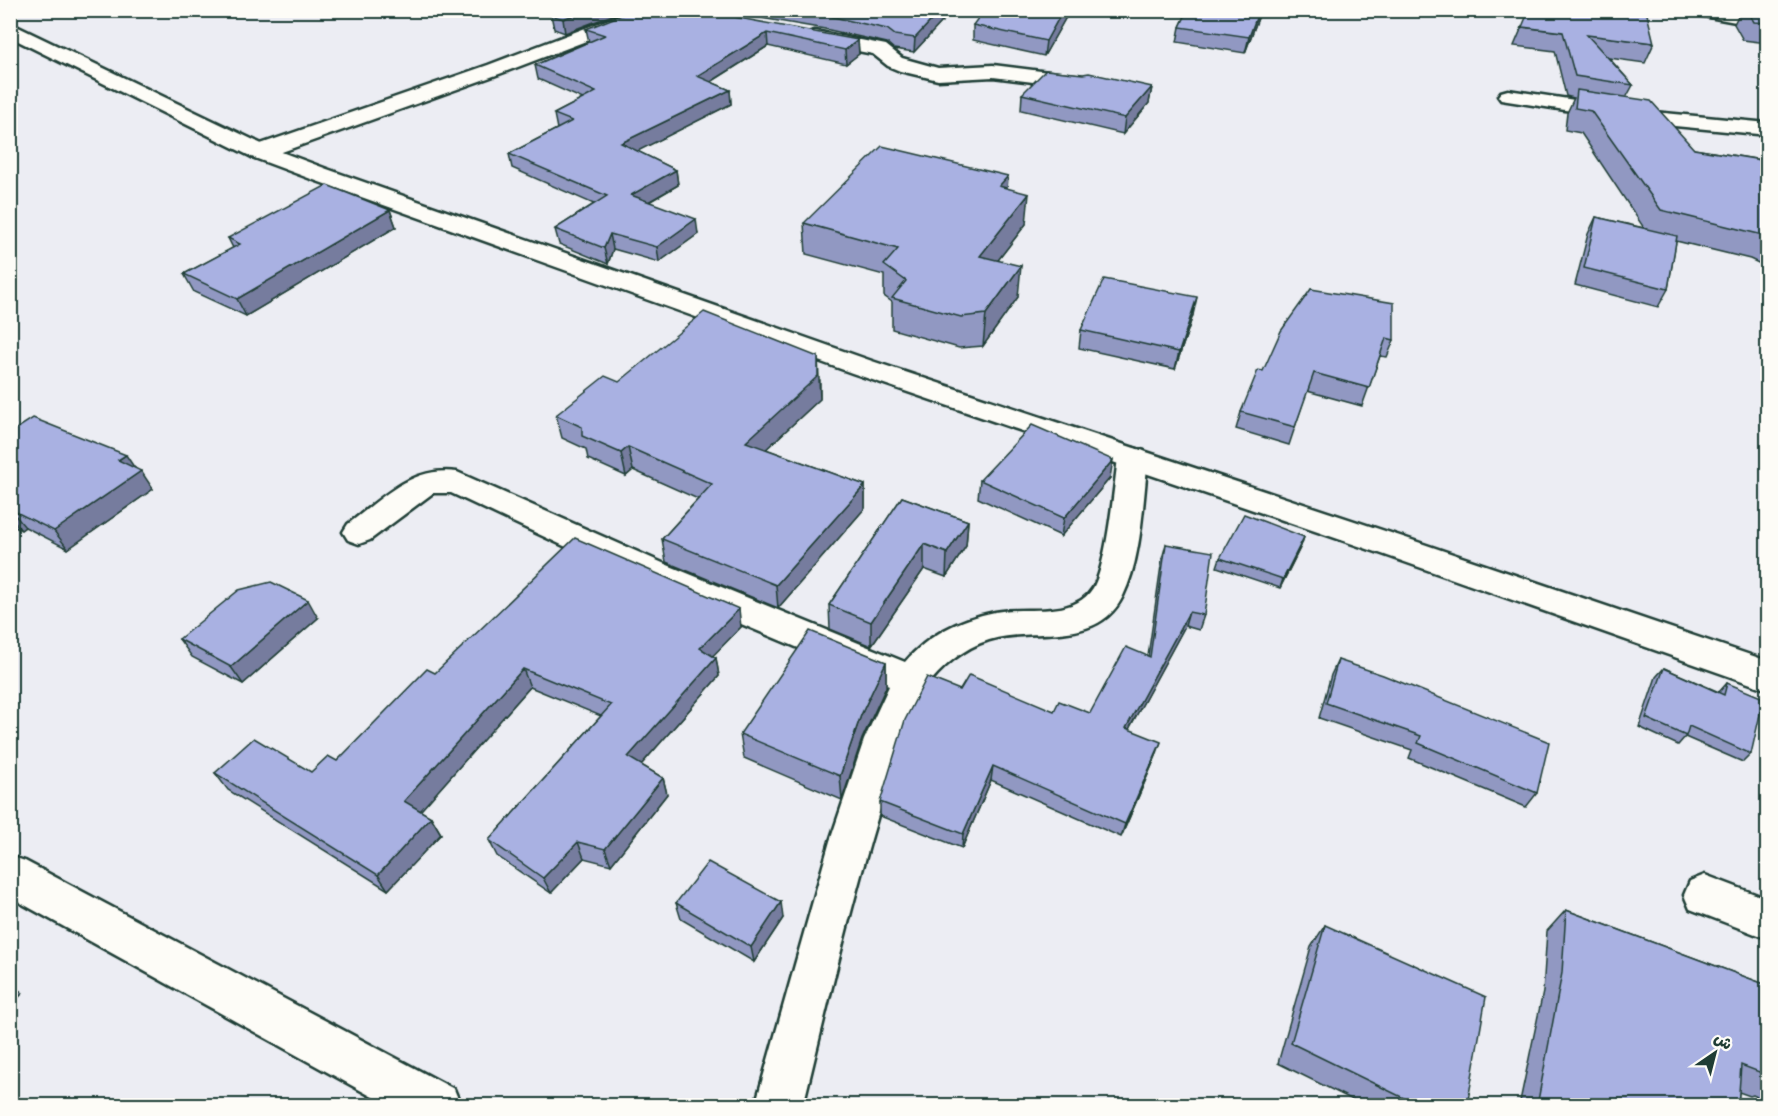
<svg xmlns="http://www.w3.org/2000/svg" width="1778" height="1116" font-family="Sriracha,'Playpen Sans Arabic',sans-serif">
<rect width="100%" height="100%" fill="#ecedf3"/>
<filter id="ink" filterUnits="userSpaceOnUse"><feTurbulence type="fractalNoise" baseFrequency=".0167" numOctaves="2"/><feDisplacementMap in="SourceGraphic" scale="12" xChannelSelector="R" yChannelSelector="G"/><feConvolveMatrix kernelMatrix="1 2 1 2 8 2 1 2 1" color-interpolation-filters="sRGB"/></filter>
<g filter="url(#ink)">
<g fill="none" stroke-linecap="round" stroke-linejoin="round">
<g stroke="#1f3d34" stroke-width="5">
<g id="minor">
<polygon points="633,10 660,10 657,14 502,73 268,157 260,159 252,157 249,152 252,147 488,65"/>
<polygon points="1689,10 1730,10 1768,17 1768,28 1698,15"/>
<polygon points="815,31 886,45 902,58 938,68 993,65 1081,76 1088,78 1091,82 1088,86 1081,88 993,77 938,80 900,71 888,66 873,54 808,41 806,37 808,33"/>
<polygon points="1508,90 1654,112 1768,123 1768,135 1654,124 1501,100 1498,96 1501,92"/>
<path d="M1133,448l11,3 4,7c-5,42 -6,99 -25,138 -26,53 -89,30 -134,44 -26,8 -49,28 -64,49 -24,36 -34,82 -46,123 -29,97 -52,195 -76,294h-48l75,-265 34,-101 25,-54 -248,-104 -190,-89h-18l-63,47 -11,4 -11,-4 -5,-8 5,-8c35,-26 63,-58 109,-52l208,92 240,98c23,-27 55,-43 90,-50 31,-6 79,7 98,-24 14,-23 21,-101 25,-130l4,-7z"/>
<polygon points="10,856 25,861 454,1089 461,1106 389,1106 10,897"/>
<polygon points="1705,875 1768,899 1768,939 1690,909 1684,895 1690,881"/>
</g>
</g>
<g stroke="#1f3d34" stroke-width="5">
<polygon id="primary" points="10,23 268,147 327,169 872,361 1406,538 1768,661 1768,690 1382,554 852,373 311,179 252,157 10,37"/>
</g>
<use href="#minor" fill="#fdfcf7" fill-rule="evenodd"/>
<use href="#primary" fill="#fdfcf7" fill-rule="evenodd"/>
</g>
<g fill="#9198c2" stroke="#1f3d34" stroke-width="1.5">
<polygon points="563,10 565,33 554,29 551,15"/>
<polygon points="697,10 953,10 914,52 894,49 887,43 825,29 761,18"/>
<polygon points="1070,10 1044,56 973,40 973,25"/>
<polygon points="1188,10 1261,10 1245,53 1177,42 1180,27"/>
<polygon points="1741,10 1767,10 1767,43 1743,40 1734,24"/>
<polygon points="688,15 858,40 859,54 846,64 768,46 711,82 730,90 731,104 637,151 676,170 678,185 649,202 698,234 659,262 613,249 608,264 559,244 555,229 594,204 512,168 509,154 557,129 554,114 583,99 538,79 535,65 589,42 586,29"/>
<polygon points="1522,27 1654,43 1645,63 1609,58 1633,85 1626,98 1694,149 1767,161 1767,267 1750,259 1676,241 1668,289 1658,307 1575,285 1588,234 1596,217 1644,228 1581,133 1565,130 1567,113 1574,98 1566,96 1555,51 1514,46"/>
<polygon points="1152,87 1149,103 1123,134 1021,110 1022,94"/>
<polygon points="1007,188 1026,224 998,260 1018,297 983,346 959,348 892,329 892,302 884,296 884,275 806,254 804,223"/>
<polygon points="390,210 396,227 246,316 194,292 184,274 233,248 228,238"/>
<polygon points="1311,289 1394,340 1387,357 1380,356 1362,406 1307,391 1289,445 1236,429 1241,412"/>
<polygon points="1193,315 1175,369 1079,348 1081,330"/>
<polygon points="820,380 820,399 766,449 865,485 865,508 778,608 666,562 662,539 698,499 633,470 626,476 588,459 586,449 562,438 556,415 619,382"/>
<polygon points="10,433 135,468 153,489 68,549 25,527 21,530 10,525"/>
<polygon points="1110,478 1061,536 978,498 980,480"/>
<polygon points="902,497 968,521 966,546 946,577 924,569 871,646 830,629 829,605"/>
<polygon points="1304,537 1301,546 1280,588 1217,567 1220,558"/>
<polygon points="1166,544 1204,615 1199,630 1185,626 1129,729 1156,756 1121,837 991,780 962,848 880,816 880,802 960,690 1054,711 1090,713 1148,656 1162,559"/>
<polygon points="318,618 243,684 192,657 179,639"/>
<polygon points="741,627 712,656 716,658 719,676 641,765 663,778 667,794 611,865 584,858 551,893 497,856 489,840 601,716 530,687 420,811 431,817 441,834 388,890 228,790 215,773 311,772 337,761 435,673"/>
<polygon points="1338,660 1537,793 1526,807 1409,758 1412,750 1319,718 1331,675"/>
<polygon points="886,662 886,687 862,739 842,800 744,758 740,734"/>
<polygon points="1664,668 1719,692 1727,683 1751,754 1743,762 1685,737 1678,745 1639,727 1656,677"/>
<polygon points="676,903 783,918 754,962 681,919"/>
<polygon points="1566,910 1767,985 1767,1101 1753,1095 1750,1096 1739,1092 1738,1106 1519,1106 1543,992 1547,931"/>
<polygon points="1325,925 1467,1106 1365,1106 1278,1063 1311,947"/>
</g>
<g fill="#767c9e" stroke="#1f3d34" stroke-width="1.5">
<polygon points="587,10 626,10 565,33 563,19"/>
<polygon points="941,10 953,10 914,52 915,38"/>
<polygon points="1063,10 1070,10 1044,56 1046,41"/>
<polygon points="1259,10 1261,10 1245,53 1249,37"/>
<polygon points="767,33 768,46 698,90 697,76"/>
<polygon points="858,40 859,54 846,64 845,50"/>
<polygon points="1152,87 1149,103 1123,134 1125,118"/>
<polygon points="730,90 731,104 624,158 621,143"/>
<polygon points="676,170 678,185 634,210 631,195"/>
<polygon points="1008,176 1006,205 999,186"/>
<polygon points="1029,194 1026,224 978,286 980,256"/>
<polygon points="390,210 396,227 246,316 237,299"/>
<polygon points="696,219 698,234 659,262 657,247"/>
<polygon points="610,234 613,249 608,264 604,248"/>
<polygon points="1021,266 1018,297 983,346 986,314"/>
<polygon points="1197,297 1193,315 1175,369 1179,352"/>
<polygon points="818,357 820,399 749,465 746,442"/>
<polygon points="628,447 633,470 626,476 621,453"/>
<polygon points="126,455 138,473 118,460"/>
<polygon points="1113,460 1110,478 1061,536 1064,518"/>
<polygon points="141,471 153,489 68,549 54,531"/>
<polygon points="865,485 865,508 778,608 776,585"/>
<polygon points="10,509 25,527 21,530 10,517"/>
<polygon points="968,521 966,546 946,577 947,553"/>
<polygon points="1304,537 1301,546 1280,588 1283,579"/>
<polygon points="924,544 924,569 871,646 871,622"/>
<polygon points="308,600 318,618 243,684 231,667"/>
<polygon points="739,609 741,627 703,666 700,648"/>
<polygon points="1189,612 1185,626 1122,742 1126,728"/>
<polygon points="716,658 719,676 633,774 628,757"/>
<polygon points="886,662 886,687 862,739 842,800 840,776 861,715"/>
<polygon points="523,669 530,687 414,818 404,801"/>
<polygon points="1161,742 1156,756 1121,837 1125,824"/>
<polygon points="993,766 991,780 962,848 963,834"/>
<polygon points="663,778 667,794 611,865 605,849"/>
<polygon points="431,817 441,834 388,890 378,875"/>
<polygon points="578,842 584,858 551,893 543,878"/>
<polygon points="781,902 783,918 754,962 751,947"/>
<polygon points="10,983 23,993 10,1006"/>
</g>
<g fill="#a9b1e2" stroke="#1f3d34" stroke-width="1.5">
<polygon points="563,10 587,10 563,19 551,15"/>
<polygon points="634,10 676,10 688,15 734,17 858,40 845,50 767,33 697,76 730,90 621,143 676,170 631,195 696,219 657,247 610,234 604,248 555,229 607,196 509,154 572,121 554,114 596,92 535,65 605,35 586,29"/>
<polygon points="797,10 941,10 915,38 895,35 887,29 824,15"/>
<polygon points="984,10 1063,10 1046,41 973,25"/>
<polygon points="1188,10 1259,10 1249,37 1180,27"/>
<polygon points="1529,10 1646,10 1654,43 1587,35 1633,85 1575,76 1563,32 1522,27"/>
<polygon points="1747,10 1767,10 1767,23 1754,22"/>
<polygon points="1046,70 1083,74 1089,73 1152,87 1125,118 1022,94"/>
<polygon points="1577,90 1651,101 1694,149 1767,161 1767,236 1661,210 1591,111 1575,108"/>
<polygon points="882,146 1008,176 999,186 1029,194 980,256 1021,266 986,314 961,317 892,298 906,281 884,265 898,249 804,223"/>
<polygon points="327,185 390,210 237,299 184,274 240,244 228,238"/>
<polygon points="1596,217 1677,236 1668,289 1584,268"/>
<polygon points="1104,279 1197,297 1179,352 1081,330"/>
<polygon points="1311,289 1394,303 1394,340 1386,338 1369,388 1314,373 1295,427 1241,412 1258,370 1263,371 1281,331"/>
<polygon points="704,312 818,357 818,376 746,442 865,485 776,585 662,539 712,484 628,447 621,453 582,436 582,427 556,415 605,376 619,382"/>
<polygon points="33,418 126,455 118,460 141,471 54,531 10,509 10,433"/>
<polygon points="1032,425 1113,460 1064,518 980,480"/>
<polygon points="902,497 968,521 947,553 924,544 871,622 829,605"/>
<polygon points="1244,514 1304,537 1283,579 1220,558"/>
<polygon points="575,538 739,609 700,648 716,658 628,757 663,778 605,849 578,842 543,878 489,840 611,705 523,669 404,801 431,817 378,875 215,773 254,738 311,772 328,756 337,761 427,669 435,673"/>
<polygon points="1166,544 1213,552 1204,615 1189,612 1126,728 1161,742 1125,824 993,766 963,834 880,802 905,720 927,677 960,690 969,675 1054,711 1059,701 1090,713 1126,647 1150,657"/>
<polygon points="271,582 308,600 231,667 179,639 239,590"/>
<polygon points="810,631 886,662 861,715 840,776 740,734"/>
<polygon points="1338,660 1383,675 1549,742 1537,793 1418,743 1421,736 1326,703"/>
<polygon points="1664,668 1724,695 1727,683 1761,697 1761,710 1751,754 1689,726 1686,736 1646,718"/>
<polygon points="708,862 781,902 751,947 676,903"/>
<polygon points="1566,910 1767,985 1767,1075 1741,1065 1738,1106 1537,1106 1562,973"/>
<polygon points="1325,925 1486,997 1467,1106 1420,1106 1291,1043"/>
</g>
</g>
<rect width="1778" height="1116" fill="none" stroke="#fdfcf7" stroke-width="36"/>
<rect x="18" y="18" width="1742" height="1080" fill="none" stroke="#1f3d34" stroke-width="2" filter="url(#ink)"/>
<g transform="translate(1715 1053) rotate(35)" stroke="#fdfcf7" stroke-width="4.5" paint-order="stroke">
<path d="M0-4.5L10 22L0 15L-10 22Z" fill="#1f3d34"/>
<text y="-9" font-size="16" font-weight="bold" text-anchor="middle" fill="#1f3d34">ش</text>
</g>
</svg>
